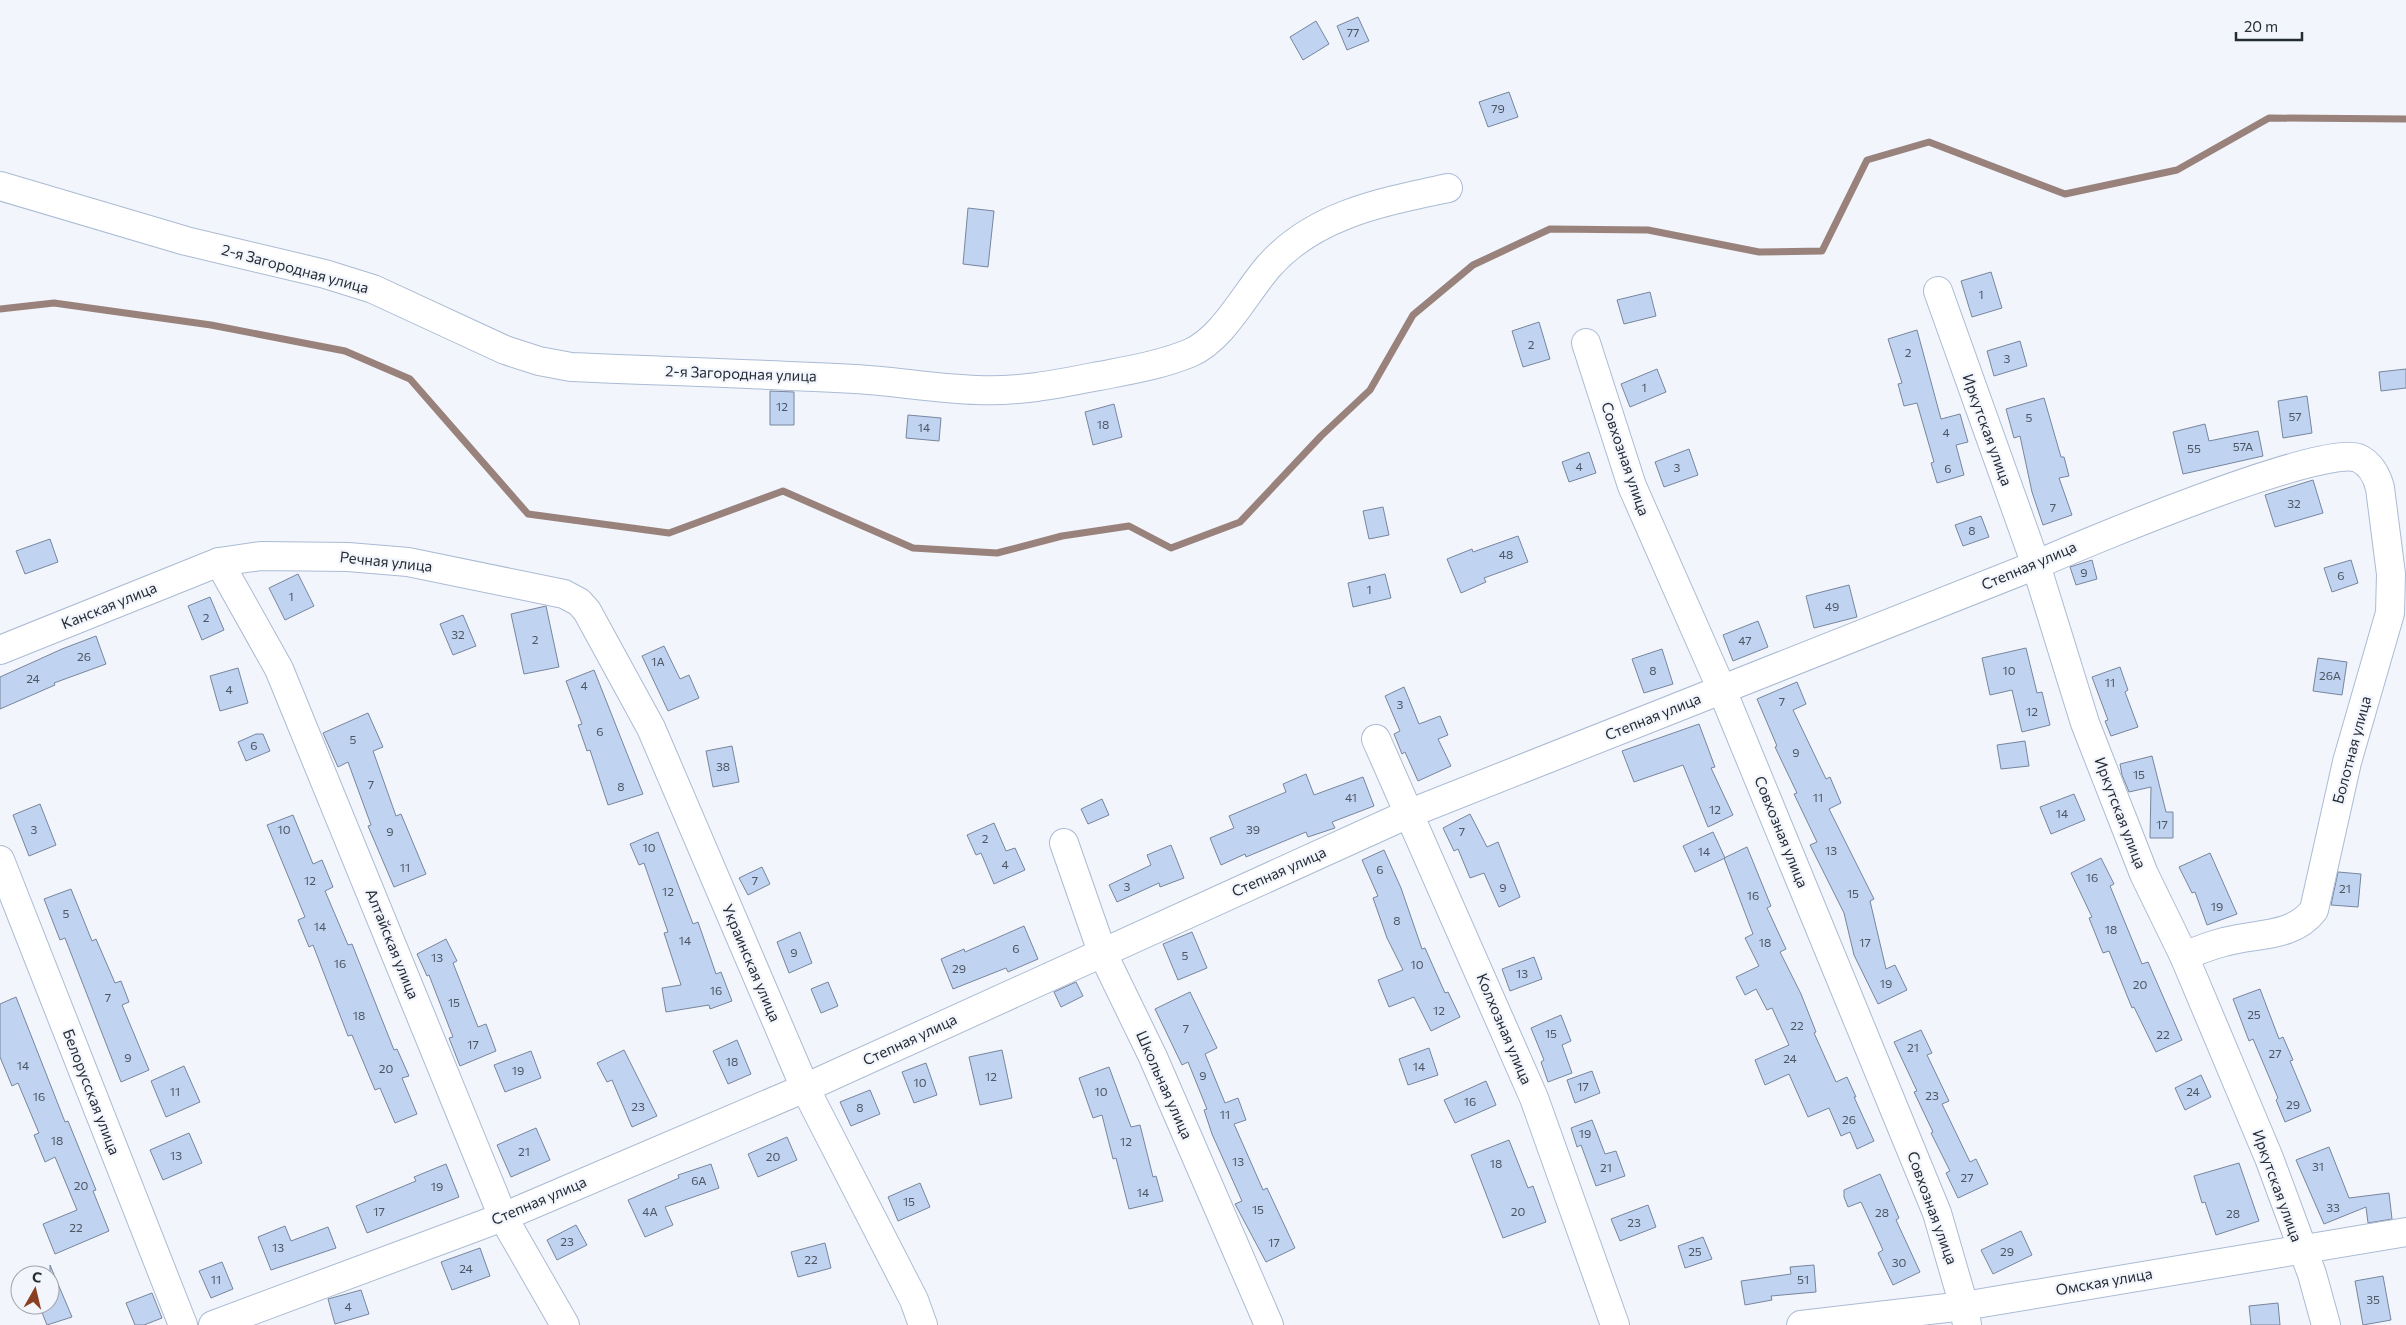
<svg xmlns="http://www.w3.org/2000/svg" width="2406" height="1325" font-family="Commissioner,sans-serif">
<rect width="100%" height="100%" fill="#f2f5fb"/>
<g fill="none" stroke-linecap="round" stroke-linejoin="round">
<polyline stroke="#99827c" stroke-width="7" points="0,309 54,303 211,325 345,351 410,379 528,514 669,533 783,491 913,548 997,553 1062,536 1129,526 1171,548 1240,522 1321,436 1370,390 1413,315 1473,265 1550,229 1648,230 1759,252 1822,251 1867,160 1929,142 2065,194 2177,170 2269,118 2406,119"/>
</g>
<g fill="#c0d3f0" stroke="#77869e">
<polygon points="1358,17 1369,41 1347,50 1337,26"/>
<polygon points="1316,21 1329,44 1303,60 1290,37"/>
<polygon points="1509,92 1518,117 1488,127 1479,102"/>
<polygon points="968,208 994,211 988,267 963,264"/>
<polygon points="1991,272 2002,308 1972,317 1961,281"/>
<polygon points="1650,292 1656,316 1624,324 1617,300"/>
<polygon points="1539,322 1550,359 1523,367 1512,331"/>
<polygon points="1917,330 1941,419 1960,414 1968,442 1956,445 1964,475 1937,483 1931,463 1934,462 1917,403 1904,406 1898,384 1902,383 1888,339"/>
<polygon points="2020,341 2027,366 1994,376 1987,351"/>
<polygon points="1657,369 1666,392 1630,407 1621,384"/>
<polygon points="2406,369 2406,388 2381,391 2379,372"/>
<polygon points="770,391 794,392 794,425 770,425"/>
<polygon points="2307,396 2312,433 2283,438 2278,401"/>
<polygon points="2044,398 2061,457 2064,457 2069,476 2059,478 2072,515 2043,525 2032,492 2020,436 2014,438 2006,409"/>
<polygon points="1114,404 1122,437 1093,445 1085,412"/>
<polygon points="908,415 941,418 939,441 906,438"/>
<polygon points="2205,424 2209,441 2258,431 2263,456 2183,474 2173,432"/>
<polygon points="1689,449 1698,475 1664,487 1655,462"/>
<polygon points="1589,452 1596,473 1569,482 1562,462"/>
<polygon points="2313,480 2323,513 2275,527 2265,495"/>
<polygon points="1383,507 1389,535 1369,539 1363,511"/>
<polygon points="1981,516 1989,537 1963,546 1955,525"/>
<polygon points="1518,536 1528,562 1484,578 1486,582 1461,593 1447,559 1472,549 1473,552"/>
<polygon points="50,539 58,562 25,574 16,551"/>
<polygon points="2092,560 2097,579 2076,585 2070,567"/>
<polygon points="2351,560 2358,583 2332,592 2324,568"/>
<polygon points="298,574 314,606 285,620 269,588"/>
<polygon points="1385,574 1391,598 1353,607 1348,583"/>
<polygon points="1849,585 1857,617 1814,628 1806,596"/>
<polygon points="210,597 224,630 202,640 188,606"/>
<polygon points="546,606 559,667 524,674 511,614"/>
<polygon points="463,615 476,646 453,655 440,624"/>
<polygon points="1758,621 1768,647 1733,661 1723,635"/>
<polygon points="96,636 106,664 54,683 55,685 0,709 0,677 62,649"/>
<polygon points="664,646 680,679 689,675 699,698 668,711 642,656"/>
<polygon points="2026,648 2037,693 2042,692 2050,725 2022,732 2012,690 1990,695 1982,658"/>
<polygon points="1662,649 1673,684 1644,693 1632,659"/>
<polygon points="2318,658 2347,662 2342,695 2313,691"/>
<polygon points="2120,667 2128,690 2125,692 2138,727 2111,736 2105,721 2108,720 2092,677"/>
<polygon points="238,668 248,703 220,711 210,676"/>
<polygon points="594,670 643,794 608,805 590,750 587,751 578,725 582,724 566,681"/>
<polygon points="1797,682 1806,704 1793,710 1826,779 1830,777 1841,803 1829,809 1874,899 1870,901 1886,969 1895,965 1907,990 1878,1004 1854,955 1844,913 1810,845 1817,842 1794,794 1797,793 1775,747 1777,746 1757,699"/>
<polygon points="1404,687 1419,724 1440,716 1448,735 1438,739 1451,766 1418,781 1405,752 1402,754 1394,734 1400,731 1385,696"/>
<polygon points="368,713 383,747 373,751 396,816 401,814 426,874 394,887 368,826 371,825 348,762 338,767 323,733"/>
<polygon points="1699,724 1715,767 1711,768 1733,815 1708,827 1683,765 1634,782 1622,751"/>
<polygon points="256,734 263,734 270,751 246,761 238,742"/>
<polygon points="2025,741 2029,766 2001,769 1997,745"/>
<polygon points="732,746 739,782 713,787 706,751"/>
<polygon points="2152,756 2166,812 2173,812 2173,838 2150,838 2151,787 2129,792 2122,775 2120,764"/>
<polygon points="1306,774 1314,795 1363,777 1374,806 1332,822 1335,828 1308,837 1306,832 1246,857 1245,854 1221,865 1210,838 1234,828 1229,816 1286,792 1283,784"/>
<polygon points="2074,794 2085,820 2051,834 2040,807"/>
<polygon points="1102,799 1109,815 1088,824 1081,809"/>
<polygon points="40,804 56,845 29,856 13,815"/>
<polygon points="1470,814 1487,847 1498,842 1520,897 1499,907 1484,873 1470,878 1458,849 1454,851 1443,828"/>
<polygon points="293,815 313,864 322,860 333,887 325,891 348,945 352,944 394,1050 397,1049 409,1076 402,1078 417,1114 395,1123 380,1088 375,1090 352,1035 348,1036 313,945 309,947 298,920 305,917 267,825"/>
<polygon points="994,823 1006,851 1015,848 1025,870 994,884 981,853 976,855 967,835"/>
<polygon points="658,832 693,924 698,922 716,974 721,972 732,1001 710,1009 709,1005 666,1012 662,988 681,985 664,933 668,932 644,863 639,865 630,844"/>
<polygon points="1713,832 1725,858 1695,872 1683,846"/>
<polygon points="1171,845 1184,878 1160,887 1159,883 1117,902 1109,885 1151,865 1147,855"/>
<polygon points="1747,847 1771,906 1767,908 1786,949 1780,952 1801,994 1816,1032 1814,1033 1836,1082 1847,1077 1856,1097 1854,1097 1874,1141 1857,1149 1850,1132 1841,1136 1829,1108 1808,1117 1789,1074 1765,1085 1755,1060 1789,1045 1772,1008 1767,1010 1756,989 1745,995 1736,977 1759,966 1745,938 1753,934 1724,858"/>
<polygon points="1384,850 1401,888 1422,949 1425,948 1445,993 1448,992 1460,1017 1431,1031 1414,997 1389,1007 1378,980 1403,970 1387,938 1373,898 1378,896 1362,860"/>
<polygon points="2210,853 2237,914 2207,925 2195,892 2192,893 2179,867"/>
<polygon points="2101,858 2114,884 2110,886 2142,964 2148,962 2182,1040 2156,1052 2134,1007 2132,1008 2109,951 2103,953 2089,918 2092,917 2071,873"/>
<polygon points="762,867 770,884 748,895 739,878"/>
<polygon points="2338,872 2361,874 2358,907 2331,905"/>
<polygon points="71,889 92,941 96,939 115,983 121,981 129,1002 122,1005 149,1070 121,1082 65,938 60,940 44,899"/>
<polygon points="1024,926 1038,959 1008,972 1006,968 953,989 941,959 964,949 965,952"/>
<polygon points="800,932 812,963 789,973 777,942"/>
<polygon points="1192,932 1207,968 1178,980 1163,944"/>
<polygon points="446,939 457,961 453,963 478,1027 486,1024 496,1051 460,1066 449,1038 453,1037 429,975 427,976 417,954"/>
<polygon points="1534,957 1542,979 1510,991 1502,969"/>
<polygon points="828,982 838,1006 821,1013 811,989"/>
<polygon points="1076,982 1083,996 1061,1007 1054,992"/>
<polygon points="2260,989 2279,1039 2283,1037 2293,1060 2290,1061 2311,1111 2285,1122 2276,1100 2278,1098 2253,1039 2249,1041 2233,999"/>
<polygon points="1190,992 1217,1048 1205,1054 1225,1103 1238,1098 1246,1120 1234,1124 1263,1190 1267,1188 1295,1248 1266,1262 1235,1204 1242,1201 1212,1134 1204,1110 1207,1109 1188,1062 1182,1065 1155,1009"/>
<polygon points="16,997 65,1122 68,1121 79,1148 96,1190 93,1191 109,1231 55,1254 43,1224 77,1210 55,1157 45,1162 34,1135 39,1133 18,1083 12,1086 0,1057 0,1004"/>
<polygon points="1561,1015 1571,1041 1562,1045 1572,1073 1548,1082 1541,1062 1544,1060 1531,1028"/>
<polygon points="1921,1030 1932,1053 1927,1055 1949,1101 1942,1104 1970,1162 1976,1159 1988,1184 1958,1198 1946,1173 1950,1171 1931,1133 1933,1132 1914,1092 1917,1091 1894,1042"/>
<polygon points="737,1040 751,1074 728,1084 713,1051"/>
<polygon points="1429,1048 1438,1075 1408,1085 1399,1059"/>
<polygon points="624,1050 657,1116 632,1127 612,1080 607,1082 597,1063"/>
<polygon points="1002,1050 1012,1098 980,1105 969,1057"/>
<polygon points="531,1051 541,1078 505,1092 494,1065"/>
<polygon points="926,1063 937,1095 914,1103 902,1072"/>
<polygon points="184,1066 200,1102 166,1117 151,1081"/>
<polygon points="1109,1067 1131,1127 1140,1125 1153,1177 1156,1176 1163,1201 1129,1209 1116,1158 1113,1159 1102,1115 1093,1118 1079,1078"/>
<polygon points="1592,1071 1600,1093 1575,1103 1567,1080"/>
<polygon points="2201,1075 2211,1097 2185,1110 2175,1088"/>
<polygon points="1486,1081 1496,1105 1455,1123 1444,1100"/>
<polygon points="870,1090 880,1114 851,1126 840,1102"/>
<polygon points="1592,1120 1605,1154 1616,1151 1625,1176 1596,1186 1581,1145 1577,1147 1571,1128"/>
<polygon points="536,1128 550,1160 511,1177 497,1145"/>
<polygon points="189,1133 202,1163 163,1180 150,1150"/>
<polygon points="787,1137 797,1160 758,1177 748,1154"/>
<polygon points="1509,1140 1528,1188 1533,1186 1546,1222 1503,1238 1471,1155"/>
<polygon points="2329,1147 2349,1198 2389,1193 2392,1219 2368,1223 2366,1207 2324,1224 2296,1160"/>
<polygon points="2239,1163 2259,1221 2216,1235 2205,1202 2202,1203 2194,1176"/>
<polygon points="446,1164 459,1197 367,1233 356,1206 416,1181 414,1177"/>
<polygon points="711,1164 719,1188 665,1207 673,1225 645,1237 628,1200 679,1178 678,1175"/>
<polygon points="1880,1174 1899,1218 1896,1220 1920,1272 1893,1285 1878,1253 1883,1250 1861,1202 1848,1207 1844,1197 1844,1190"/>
<polygon points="920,1183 930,1207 898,1221 888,1197"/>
<polygon points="1648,1205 1656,1227 1620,1241 1611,1219"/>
<polygon points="576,1225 587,1245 557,1260 547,1240"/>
<polygon points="285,1226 291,1241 328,1227 336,1248 271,1270 258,1237"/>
<polygon points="2021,1231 2032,1255 1993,1274 1981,1250"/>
<polygon points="1703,1237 1712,1259 1685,1268 1678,1246"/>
<polygon points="825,1243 831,1268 798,1277 791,1252"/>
<polygon points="480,1248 490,1276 452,1290 441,1262"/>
<polygon points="222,1262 233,1289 211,1298 199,1271"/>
<polygon points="50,1265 72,1317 47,1325 39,1305 50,1305"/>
<polygon points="1814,1265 1816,1292 1771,1296 1772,1300 1745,1305 1741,1281 1791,1274 1790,1267"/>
<polygon points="2383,1276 2391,1320 2363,1325 2355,1281"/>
<polygon points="361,1290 369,1314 335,1324 328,1299"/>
<polygon points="152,1293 162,1318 144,1325 135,1325 126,1303"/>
<polygon points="2278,1303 2280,1325 2251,1325 2249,1306"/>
</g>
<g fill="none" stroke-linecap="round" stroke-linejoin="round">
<g stroke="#abbbd4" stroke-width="30">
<g id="minor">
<path d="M0,186l186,55 139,33 48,15 132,61 34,11 32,6c94,4 189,7 284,12 40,2 81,10 122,11 42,2 81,-6 122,-14 31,-6 62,-11 91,-23 33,-14 56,-61 79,-87 46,-52 114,-64 179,-78"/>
<polyline points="1938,291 2036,565 2085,723 2144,874 2184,956 2269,1158 2312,1274 2326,1325"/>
<polyline points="1586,343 1632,486 1722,690 1937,1213 1964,1306 1967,1325"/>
<polyline points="219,562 279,669 503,1217 565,1325"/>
<polyline points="0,650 219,562 261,556 348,557 408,562 564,594 579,602 587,611 651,728 805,1088 914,1300 923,1325"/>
<polyline points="1376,739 1534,1098 1615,1325"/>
<polyline points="1064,843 1102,952 1153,1057 1269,1325"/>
<polyline points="0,860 183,1325"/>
<path d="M213,1325l290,-108 302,-129 603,-274 628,-249c46,-21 286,-121 322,-107 12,5 19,18 22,30l11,86 -1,39 -43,149 -33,148c-21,28 -58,23 -90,32 -13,3 -27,9 -40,14"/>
<polyline points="1801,1325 1964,1306 2406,1232"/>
</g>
</g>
<use href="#minor" stroke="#fff" stroke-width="28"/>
</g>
<g text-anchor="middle" stroke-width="4.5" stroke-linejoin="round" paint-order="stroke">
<g font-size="12" fill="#4c5664">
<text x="1353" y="37">77</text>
<text x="1498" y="113">79</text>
<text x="1981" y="299">1</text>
<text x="1531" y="349">2</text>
<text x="1908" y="357">2</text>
<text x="2007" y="363">3</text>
<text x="1644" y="392">1</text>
<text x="782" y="411">12</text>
<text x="2295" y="421">57</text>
<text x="2029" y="422">5</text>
<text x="1103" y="429">18</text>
<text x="924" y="432">14</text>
<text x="1946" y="437">4</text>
<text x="2243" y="451">57А</text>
<text x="2194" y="453">55</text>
<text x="1579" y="471">4</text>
<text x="1677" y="472">3</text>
<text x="1948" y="473">6</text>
<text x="2294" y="508">32</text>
<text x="2053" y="512">7</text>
<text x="1972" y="535">8</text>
<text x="1506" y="559">48</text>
<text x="2084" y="577">9</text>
<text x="2341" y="580">6</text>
<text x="1369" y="594">1</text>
<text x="291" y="601">1</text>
<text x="1832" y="611">49</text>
<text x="206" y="622">2</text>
<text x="458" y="639">32</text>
<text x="535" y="644">2</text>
<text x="1745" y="645">47</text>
<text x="84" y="661">26</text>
<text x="658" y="666">1А</text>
<text x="1653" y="675">8</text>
<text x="2009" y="675">10</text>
<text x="2330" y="680">26А</text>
<text x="33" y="683">24</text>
<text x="2110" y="687">11</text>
<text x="584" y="690">4</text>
<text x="229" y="694">4</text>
<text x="1782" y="706">7</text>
<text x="1400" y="709">3</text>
<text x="2032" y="716">12</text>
<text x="600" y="736">6</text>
<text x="353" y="744">5</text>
<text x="254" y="750">6</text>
<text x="1796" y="757">9</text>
<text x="723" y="771">38</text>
<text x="2139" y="779">15</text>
<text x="371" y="789">7</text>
<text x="621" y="791">8</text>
<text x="1351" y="802">41</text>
<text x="1818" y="802">11</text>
<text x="1715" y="814">12</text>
<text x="2062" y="818">14</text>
<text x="2162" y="829">17</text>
<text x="34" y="834">3</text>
<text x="284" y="834">10</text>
<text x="1253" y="834">39</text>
<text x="390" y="836">9</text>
<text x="1462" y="836">7</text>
<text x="985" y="843">2</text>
<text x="649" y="852">10</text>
<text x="1831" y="855">13</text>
<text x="1704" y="856">14</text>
<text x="1005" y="869">4</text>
<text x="405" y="872">11</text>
<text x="1380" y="874">6</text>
<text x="2092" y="882">16</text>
<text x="310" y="885">12</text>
<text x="755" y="885">7</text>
<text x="1127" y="891">3</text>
<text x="1503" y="892">9</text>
<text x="2345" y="893">21</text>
<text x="668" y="896">12</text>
<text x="1853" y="898">15</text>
<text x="1753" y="900">16</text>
<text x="2217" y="911">19</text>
<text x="66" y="918">5</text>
<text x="1397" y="925">8</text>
<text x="320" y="931">14</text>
<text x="2111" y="934">18</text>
<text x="685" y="945">14</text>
<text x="1765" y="947">18</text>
<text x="1865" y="947">17</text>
<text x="1016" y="953">6</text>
<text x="794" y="957">9</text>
<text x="1185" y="960">5</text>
<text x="437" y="962">13</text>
<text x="340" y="968">16</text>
<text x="1417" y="969">10</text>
<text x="959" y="973">29</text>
<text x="1522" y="978">13</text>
<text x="1886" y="988">19</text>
<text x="2140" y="989">20</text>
<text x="716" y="995">16</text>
<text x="108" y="1002">7</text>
<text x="454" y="1007">15</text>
<text x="1439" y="1015">12</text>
<text x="2254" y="1019">25</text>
<text x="359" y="1020">18</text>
<text x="1797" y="1030">22</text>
<text x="1186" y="1033">7</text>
<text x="1551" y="1038">15</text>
<text x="2163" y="1039">22</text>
<text x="473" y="1049">17</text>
<text x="1913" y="1052">21</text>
<text x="2275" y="1058">27</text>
<text x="128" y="1062">9</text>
<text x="1790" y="1063">24</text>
<text x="732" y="1066">18</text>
<text x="23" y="1070">14</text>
<text x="1419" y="1071">14</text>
<text x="386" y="1073">20</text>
<text x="518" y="1075">19</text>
<text x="1203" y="1080">9</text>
<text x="991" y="1081">12</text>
<text x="920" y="1087">10</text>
<text x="1583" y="1091">17</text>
<text x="175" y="1096">11</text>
<text x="1101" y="1096">10</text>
<text x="2193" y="1096">24</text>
<text x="1932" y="1100">23</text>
<text x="39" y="1101">16</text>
<text x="1470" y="1106">16</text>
<text x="2293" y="1109">29</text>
<text x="638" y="1111">23</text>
<text x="860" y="1112">8</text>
<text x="1225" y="1119">11</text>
<text x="1849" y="1124">26</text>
<text x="1585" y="1138">19</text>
<text x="57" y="1145">18</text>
<text x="1126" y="1146">12</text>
<text x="524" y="1156">21</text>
<text x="176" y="1160">13</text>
<text x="773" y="1161">20</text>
<text x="1238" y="1166">13</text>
<text x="1496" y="1168">18</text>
<text x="2318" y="1171">31</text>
<text x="1606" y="1172">21</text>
<text x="1967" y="1182">27</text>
<text x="699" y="1185">6А</text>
<text x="81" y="1190">20</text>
<text x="437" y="1191">19</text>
<text x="1143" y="1197">14</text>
<text x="909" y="1206">15</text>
<text x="2333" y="1212">33</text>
<text x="1258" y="1214">15</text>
<text x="379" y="1216">17</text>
<text x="650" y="1216">4А</text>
<text x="1518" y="1216">20</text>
<text x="1882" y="1217">28</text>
<text x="2233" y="1218">28</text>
<text x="1634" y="1227">23</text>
<text x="76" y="1232">22</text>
<text x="567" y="1246">23</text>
<text x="1274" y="1247">17</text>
<text x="278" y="1252">13</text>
<text x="1695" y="1256">25</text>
<text x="2007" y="1256">29</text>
<text x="811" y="1264">22</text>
<text x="1899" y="1267">30</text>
<text x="466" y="1273">24</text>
<text x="216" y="1284">11</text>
<text x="1803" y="1284">51</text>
<text x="2373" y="1304">35</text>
<text x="348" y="1311">4</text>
</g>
<g font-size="15" fill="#262c36" stroke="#f2f5fb">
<text transform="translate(295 269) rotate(15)" y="5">2-я Загородная улица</text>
<text transform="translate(741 374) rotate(2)" y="5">2-я Загородная улица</text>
<text transform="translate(1987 430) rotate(70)" y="5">Иркутская улица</text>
<text transform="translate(1625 459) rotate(71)" y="5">Совхозная улица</text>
<text transform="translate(386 562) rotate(6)" y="5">Речная улица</text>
<text transform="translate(2029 566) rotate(-23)" y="5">Степная улица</text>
<text transform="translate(109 606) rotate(-22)" y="5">Канская улица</text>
<text transform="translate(1653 717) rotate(-22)" y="5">Степная улица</text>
<text transform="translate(2352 750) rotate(-75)" y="5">Болотная улица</text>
<text transform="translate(2120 813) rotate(69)" y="5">Иркутская улица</text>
<text transform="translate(1781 832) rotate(68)" y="5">Совхозная улица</text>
<text transform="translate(1279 872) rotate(-24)" y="5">Степная улица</text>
<text transform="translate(392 944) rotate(68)" y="5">Алтайская улица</text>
<text transform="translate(751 963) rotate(67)" y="5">Украинская улица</text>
<text transform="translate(1504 1029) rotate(67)" y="5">Колхозная улица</text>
<text transform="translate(910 1040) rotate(-25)" y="5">Степная улица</text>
<text transform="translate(1164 1085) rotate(66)" y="5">Школьная улица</text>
<text transform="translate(91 1092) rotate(69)" y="5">Белорусская улица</text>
<text transform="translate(2277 1186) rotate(70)" y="5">Иркутская улица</text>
<text transform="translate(539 1201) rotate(-23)" y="5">Степная улица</text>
<text transform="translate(1932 1208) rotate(70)" y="5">Совхозная улица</text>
<text transform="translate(2104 1282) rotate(-10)" y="5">Омская улица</text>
</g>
</g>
<g transform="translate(35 1290) rotate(8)"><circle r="24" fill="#f2f5fb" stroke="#a0a5ac"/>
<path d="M0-4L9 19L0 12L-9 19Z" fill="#894023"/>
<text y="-8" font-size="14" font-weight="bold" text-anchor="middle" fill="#262c36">С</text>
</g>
<path d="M2236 32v8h66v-8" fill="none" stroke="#262c36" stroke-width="2.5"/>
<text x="2244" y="32" font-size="15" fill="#262c36" stroke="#f2f5fb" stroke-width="4" paint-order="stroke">20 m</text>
</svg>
